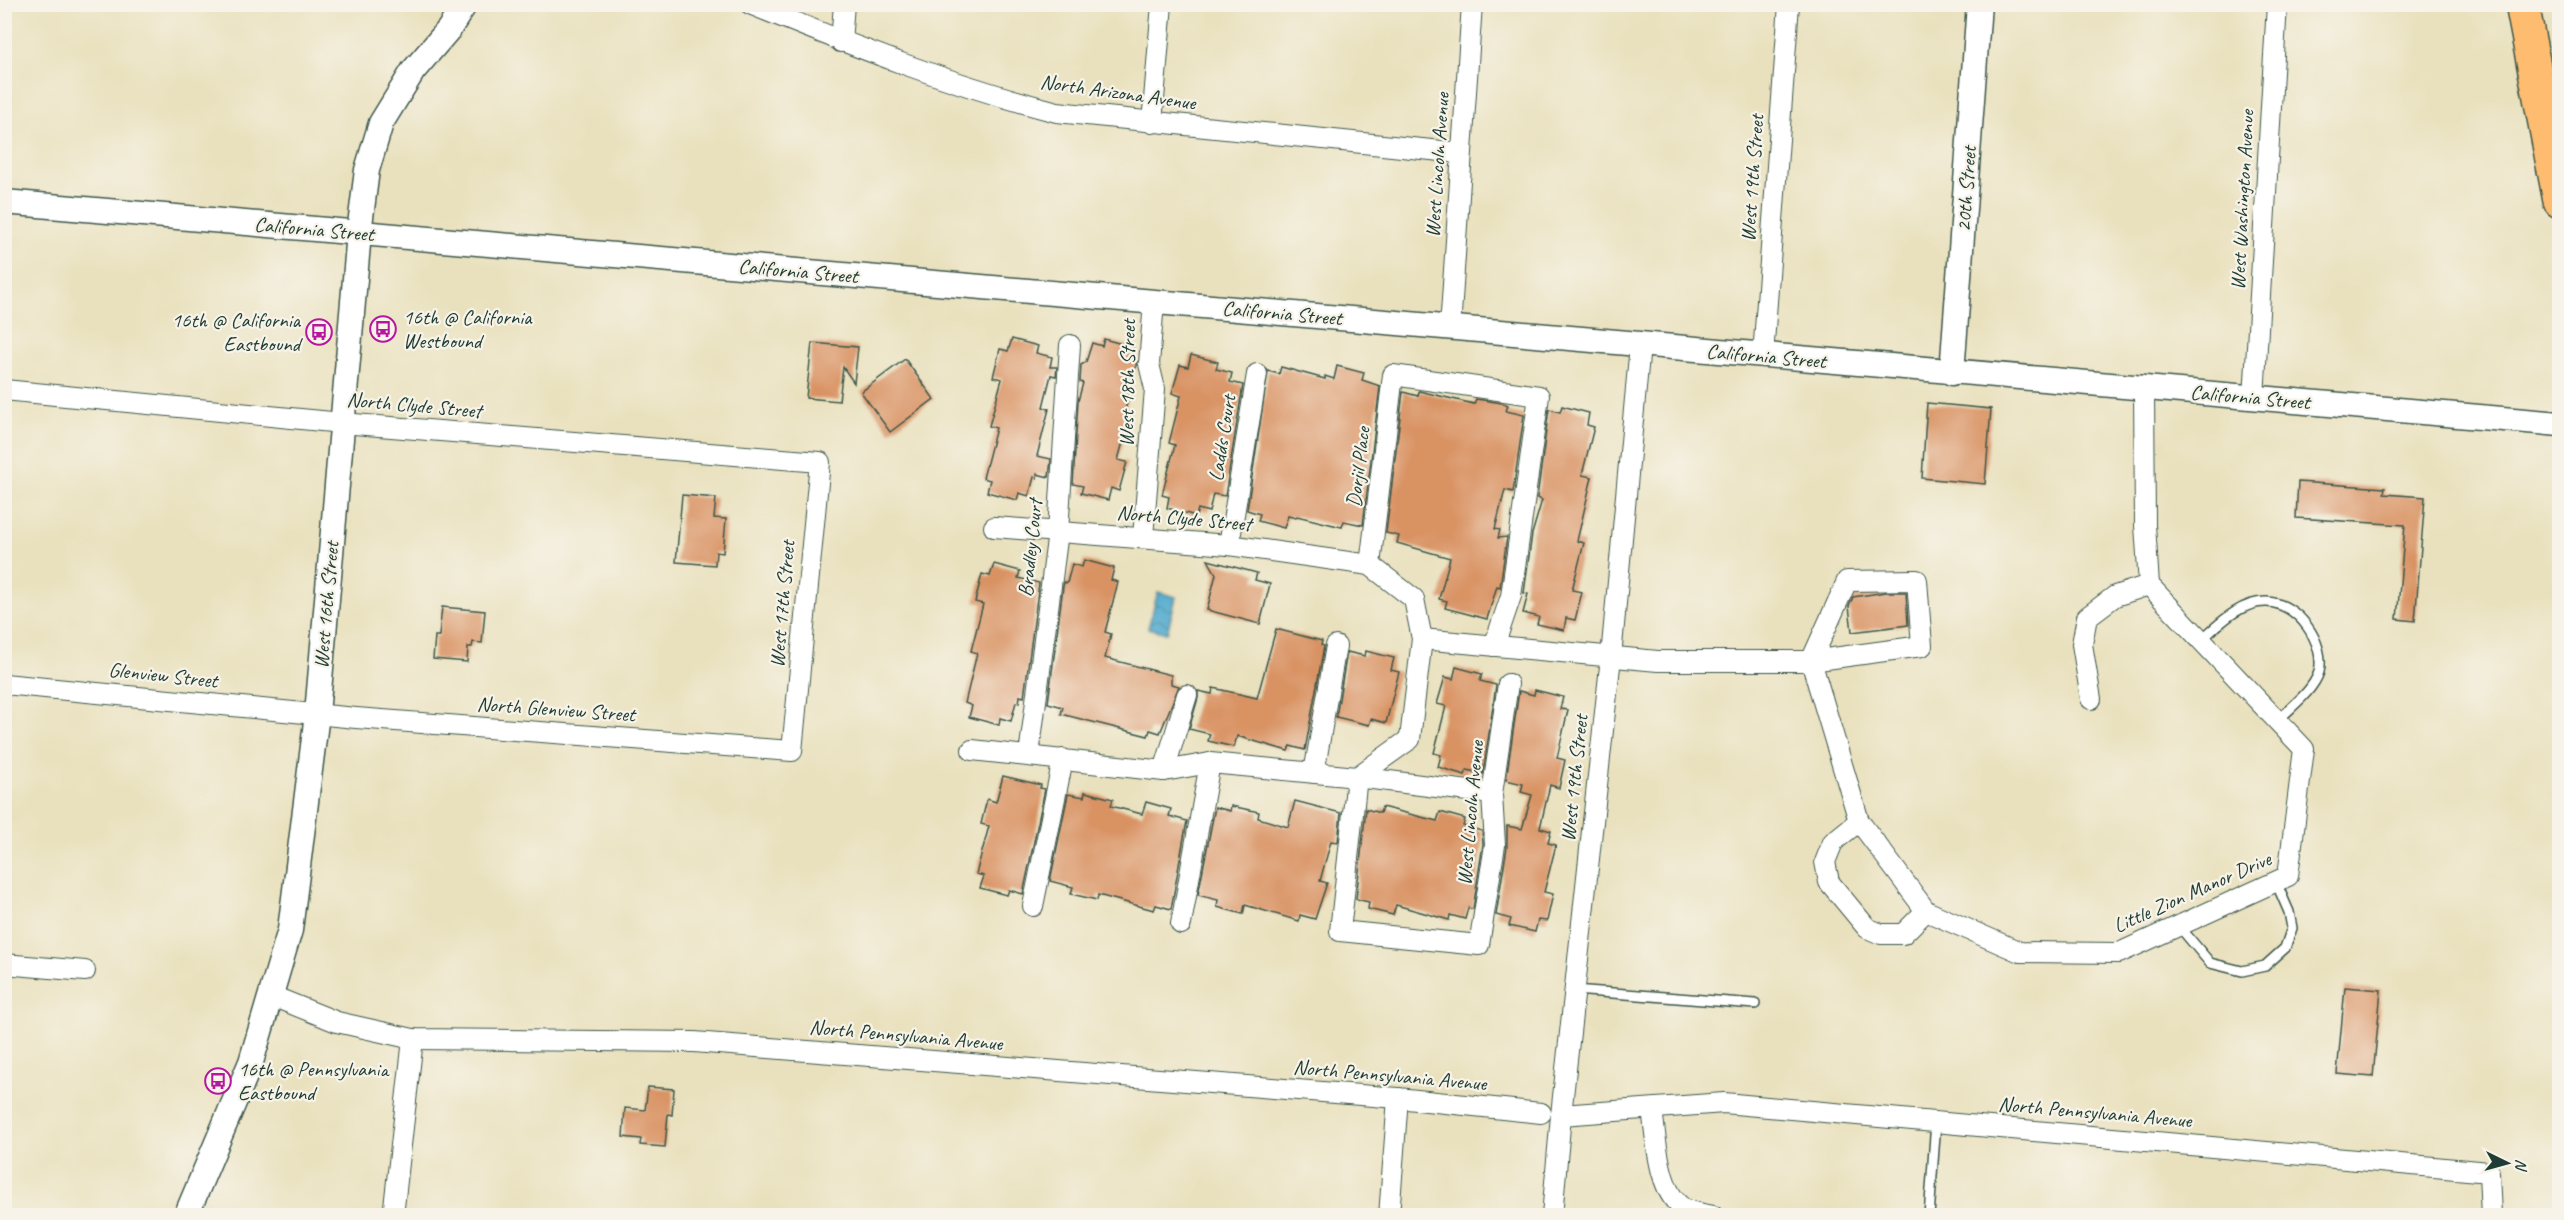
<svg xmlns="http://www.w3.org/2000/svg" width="2564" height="1220" font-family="Caveat,sans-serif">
<defs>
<pattern id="water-waves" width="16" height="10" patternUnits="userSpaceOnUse" patternTransform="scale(1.5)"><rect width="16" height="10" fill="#52abcf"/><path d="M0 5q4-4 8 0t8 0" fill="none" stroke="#438ca9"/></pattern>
</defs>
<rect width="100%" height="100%" fill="#f7f3e8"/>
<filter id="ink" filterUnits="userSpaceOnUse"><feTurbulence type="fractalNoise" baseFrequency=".0167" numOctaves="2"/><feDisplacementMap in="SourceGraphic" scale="12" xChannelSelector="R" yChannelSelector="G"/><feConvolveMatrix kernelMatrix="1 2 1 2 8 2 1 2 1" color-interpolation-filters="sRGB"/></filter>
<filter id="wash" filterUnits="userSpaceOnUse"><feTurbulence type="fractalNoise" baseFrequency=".008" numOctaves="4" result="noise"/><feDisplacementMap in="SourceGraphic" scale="24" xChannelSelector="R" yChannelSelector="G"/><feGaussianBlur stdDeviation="1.35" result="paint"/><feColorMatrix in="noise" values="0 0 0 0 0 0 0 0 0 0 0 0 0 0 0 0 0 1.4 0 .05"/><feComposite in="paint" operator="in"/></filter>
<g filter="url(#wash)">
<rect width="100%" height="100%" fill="#e9e1be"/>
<polygon fill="url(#water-waves)" stroke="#387482" stroke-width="1.5" points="1158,592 1176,597 1167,633 1148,628"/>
<g id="blocks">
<g fill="#d99363">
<polygon points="1012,339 1038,346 1036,353 1052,357 1050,367 1057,367 1056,376 1051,375 1043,407 1049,409 1037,456 1051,459 1049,477 1037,474 1037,478 1034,477 1029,496 1019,493 1017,500 987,492 990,480 983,478 996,428 989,426 1002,379 993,377 1000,349 1008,351"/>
<polygon points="1104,339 1133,347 1130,359 1137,361 1125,411 1131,413 1118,460 1127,462 1119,491 1111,488 1108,500 1081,493 1083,486 1073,484 1078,401 1083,383 1080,382 1081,365 1086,362 1092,343 1102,346"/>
<polygon points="812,343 858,347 854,383 843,367 839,401 806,398"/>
<polygon points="1191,355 1218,362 1216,369 1232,373 1230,382 1243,385 1225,496 1213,494 1209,512 1198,509 1196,516 1167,508 1169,497 1162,495 1175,445 1169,443 1181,396 1172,393 1180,365 1188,367"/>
<polygon points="905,359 934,399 890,432 861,392"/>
<polygon points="1337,366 1364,373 1362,380 1380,386 1363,525 1344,521 1342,527 1297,516 1296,518 1288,516 1284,528 1258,521 1260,514 1247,510 1268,371 1279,374 1281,367 1325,379 1325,376 1334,379"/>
<polygon points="1419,391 1474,404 1476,399 1502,403 1508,405 1506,411 1524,415 1513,492 1505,490 1495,529 1500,530 1498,538 1507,537 1500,587 1497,586 1487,619 1445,608 1447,601 1439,599 1450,558 1397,543 1399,536 1386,533 1403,392 1418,396"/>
<polygon points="1927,403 1991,409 1985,484 1922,478"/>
<polygon points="1562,406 1589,413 1587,425 1594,427 1582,475 1592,477 1577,541 1584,543 1572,590 1582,592 1575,620 1566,618 1564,630 1537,624 1539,617 1523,613 1528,594 1524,593 1532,534 1542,500 1537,498 1549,409 1560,412"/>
<polygon points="2298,482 2385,488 2384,494 2425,497 2415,621 2397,619 2405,525 2296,518"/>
<polygon points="682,495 716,498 714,518 726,519 723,553 716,552 715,565 676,562"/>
<polygon points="1084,560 1114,568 1111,580 1118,582 1105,632 1111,634 1105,658 1171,675 1171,684 1179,686 1160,733 1150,730 1148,736 1061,714 1063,707 1048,703 1063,587 1064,582 1067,583 1072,564 1082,567"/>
<polygon points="1208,560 1257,573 1255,580 1270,584 1260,624 1207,610 1216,574"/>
<polygon points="994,564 1020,571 1018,578 1039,583 1024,697 1020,696 1019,703 1016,702 1011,721 1000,718 999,725 969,717 972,706 965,703 977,653 971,651 983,604 975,602 982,574 990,576"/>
<polygon points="1886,592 1906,592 1908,625 1852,632 1849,606 1853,597"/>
<polygon points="442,607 485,611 482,643 473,642 472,647 468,647 467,662 433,659 435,636 439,636"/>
<polygon points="1276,629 1322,641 1321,645 1324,646 1305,750 1290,746 1288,751 1237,736 1234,747 1208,741 1210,734 1189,729 1198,698 1198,691 1212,694 1213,688 1257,698"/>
<polygon points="1366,651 1394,658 1391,670 1399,672 1386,723 1371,719 1369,725 1336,717 1347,652 1365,656"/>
<polygon points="1456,667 1482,674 1480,681 1496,685 1483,774 1467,770 1465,775 1438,767 1441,755 1434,753 1446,706 1437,704 1445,677 1453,679"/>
<polygon points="1535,690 1563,697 1560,709 1568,710 1557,758 1565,760 1559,788 1550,785 1540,828 1551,831 1548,843 1556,845 1544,892 1553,894 1547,921 1538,920 1535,932 1509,926 1511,919 1496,915 1507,847 1507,826 1522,829 1532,795 1521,792 1523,784 1506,780 1519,691 1534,695"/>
<polygon points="1003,776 1041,785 1040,788 1045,789 1023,894 1009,890 1007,895 980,888 984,876 976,874 989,826 981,824 987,799 996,802"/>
<polygon points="1085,792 1113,799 1111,806 1142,814 1146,802 1171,809 1169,816 1187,821 1171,909 1156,905 1154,910 1098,895 1097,900 1071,894 1073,887 1050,881 1068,794 1084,797"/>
<polygon points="1295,801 1341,813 1338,842 1331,841 1320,881 1327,883 1315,919 1300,915 1299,921 1245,905 1243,914 1217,907 1218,900 1198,895 1215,807 1230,811 1231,806 1259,812 1258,818 1288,827"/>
<polygon points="1382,807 1437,821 1440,812 1465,819 1463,826 1482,831 1483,844 1473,909 1468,908 1465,919 1450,915 1449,920 1396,905 1393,915 1368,909 1369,902 1356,899 1366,809 1380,813"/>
<polygon points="2345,987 2381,990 2373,1077 2337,1074"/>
<polygon points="648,1087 674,1089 672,1115 668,1114 665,1147 640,1145 641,1139 623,1137 625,1108 645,1110"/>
</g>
</g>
</g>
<g filter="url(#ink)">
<use href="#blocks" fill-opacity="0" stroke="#3d5649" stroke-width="1.5"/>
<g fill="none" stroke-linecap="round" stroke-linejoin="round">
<g stroke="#3d5649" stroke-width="12">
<g id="service">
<path d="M2201,640c18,-16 40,-39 66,-38 31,1 59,41 52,70 -6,19 -28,35 -42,49"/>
<polyline points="2179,926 2210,963 2242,971 2265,966 2285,948 2292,928 2289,912 2276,882"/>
<polyline points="1574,990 1755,1004"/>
<polyline points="1929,1216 1936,1122"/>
</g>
</g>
<g stroke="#3d5649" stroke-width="22">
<g id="minor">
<path d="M750,4c100,41 202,81 307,108l404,41"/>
<polyline points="841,42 844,4"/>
<polyline points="1152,123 1162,4"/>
<polyline points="1450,329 1472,4"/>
<polyline points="1763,356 1789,4"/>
<polyline points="4,390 342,423 820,462 792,751 356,718 4,684"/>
<polyline points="2254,398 2277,4"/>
<polyline points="1143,537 1155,389 1149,364 1154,302"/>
<polyline points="1229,545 1257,374"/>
<polyline points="1370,565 1393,375 1539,396 1511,596 1494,646"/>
<polyline points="1422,639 1658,661 1811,661 1922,646 1917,580 1847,581 1811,661 1859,821 1926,911 2020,952 2119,953 2288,876 2304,749 2149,585 2145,525 2144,388"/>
<polyline points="2091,699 2082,644 2087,617 2115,596 2149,585"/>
<polyline points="972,750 1164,771 1210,763 1357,777 1410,739 1422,639 1414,599 1370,565 1229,545 994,527"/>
<polyline points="1029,755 1058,532 1070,345"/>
<polyline points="1164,771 1187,695"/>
<polyline points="1314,773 1336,646"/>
<polyline points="1492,794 1357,777 1340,931 1479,945 1495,845 1492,794 1508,684"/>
<polyline points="1859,821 1833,842 1825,862 1829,882 1867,928 1881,934 1903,934 1926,911"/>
<polyline points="1033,906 1063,759"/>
<polyline points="1181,924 1210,763"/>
<polyline points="4,964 85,971"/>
<polyline points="272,996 337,1022 413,1039 694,1042 1398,1098 1541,1113"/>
<path d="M1652,1109c4,27 6,86 33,100 8,4 20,5 28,7"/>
<polyline points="1561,1115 1724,1103 2489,1172 2491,1216"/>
<polyline points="393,1216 413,1039"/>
<polyline points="1389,1216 1398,1098"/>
<polyline points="1552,1216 1561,1115 1611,657 1640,345"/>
</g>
</g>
<g stroke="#3d5649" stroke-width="27">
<g id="tertiary">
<polyline points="4,202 2560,424"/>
<polyline points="1952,373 1979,4"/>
<polyline points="186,1216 251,1062 290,930 317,714 359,233 367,170 381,123 413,71 449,29 465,4"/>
</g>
</g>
<g stroke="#3d5649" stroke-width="36">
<polyline id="motorway" points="2522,4 2560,201"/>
</g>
<use href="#service" stroke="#fff" stroke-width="9"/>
<use href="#minor" stroke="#fff" stroke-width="20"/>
<use href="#tertiary" stroke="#fff" stroke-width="24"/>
<use href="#motorway" stroke="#fdbc70" stroke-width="33"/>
</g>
</g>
<defs>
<g id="bus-ring" transform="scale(1.35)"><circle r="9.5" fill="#f7f3e8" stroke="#b5179e" stroke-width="1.5"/><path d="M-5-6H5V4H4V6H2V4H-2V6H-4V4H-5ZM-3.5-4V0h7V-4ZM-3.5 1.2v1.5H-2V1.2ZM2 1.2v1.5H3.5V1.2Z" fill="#b5179e"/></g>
</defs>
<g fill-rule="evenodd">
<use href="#bus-ring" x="383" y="329"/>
<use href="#bus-ring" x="319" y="332"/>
<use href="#bus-ring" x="218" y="1081"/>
</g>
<g text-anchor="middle" stroke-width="4.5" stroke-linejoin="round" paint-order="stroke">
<g font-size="21" fill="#1f3d34" stroke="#f7f3e8">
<text transform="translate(1118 92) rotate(8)" y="7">North Arizona Avenue</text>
<text transform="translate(1437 165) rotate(-86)" y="7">West Lincoln Avenue</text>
<text transform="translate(1752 178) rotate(-86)" y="7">West 19th Street</text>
<text transform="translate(1966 189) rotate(-86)" y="7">20th Street</text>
<text transform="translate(2242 200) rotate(-87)" y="7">West Washington Avenue</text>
<text transform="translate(314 229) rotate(5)" y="7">California Street</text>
<text transform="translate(798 271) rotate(5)" y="7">California Street</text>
<text transform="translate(1282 313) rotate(5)" y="7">California Street</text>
<text transform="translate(1766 356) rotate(5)" y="7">California Street</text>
<text transform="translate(1127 383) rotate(-89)" y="7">West 18th Street</text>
<text transform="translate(2250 397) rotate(5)" y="7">California Street</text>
<text transform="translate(414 405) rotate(5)" y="7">North Clyde Street</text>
<text transform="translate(1222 438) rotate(-81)" y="7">Ladds Court</text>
<text transform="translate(1358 467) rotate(-83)" y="7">Dorjil Place</text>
<text transform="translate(1184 518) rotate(5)" y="7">North Clyde Street</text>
<text transform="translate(1030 548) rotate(-84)" y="7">Bradley Court</text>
<text transform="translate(782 604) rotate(-85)" y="7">West 17th Street</text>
<text transform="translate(326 605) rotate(-85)" y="7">West 16th Street</text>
<text transform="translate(163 675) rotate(6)" y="7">Glenview Street</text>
<text transform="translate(556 709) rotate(4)" y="7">North Glenview Street</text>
<text transform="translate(1574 778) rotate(-84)" y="7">West 19th Street</text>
<text transform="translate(1470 813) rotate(-85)" y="7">West Lincoln Avenue</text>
<text transform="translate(2192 892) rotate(-24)" y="7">Little Zion Manor Drive</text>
<text transform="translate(906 1035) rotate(5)" y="7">North Pennsylvania Avenue</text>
<text transform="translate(1390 1075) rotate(5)" y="7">North Pennsylvania Avenue</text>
<text transform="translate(2095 1112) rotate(5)" y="7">North Pennsylvania Avenue</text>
</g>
<g font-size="21" fill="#1f3d34" stroke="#f7f3e8" text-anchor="start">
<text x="403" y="324">16th @ California<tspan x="403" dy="24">Westbound</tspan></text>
<text x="300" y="327" text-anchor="end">16th @ California<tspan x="300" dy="24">Eastbound</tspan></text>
<text x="238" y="1076">16th @ Pennsylvania<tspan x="238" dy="24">Eastbound</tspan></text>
</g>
</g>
<rect width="2564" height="1220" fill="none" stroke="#f7f3e8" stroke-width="24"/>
<g transform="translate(2507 1163) rotate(95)" stroke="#f7f3e8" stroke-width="4.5" paint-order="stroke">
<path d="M0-4.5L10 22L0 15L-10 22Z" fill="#1f3d34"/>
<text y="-9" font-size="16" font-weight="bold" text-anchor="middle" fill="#1f3d34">N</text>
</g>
</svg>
